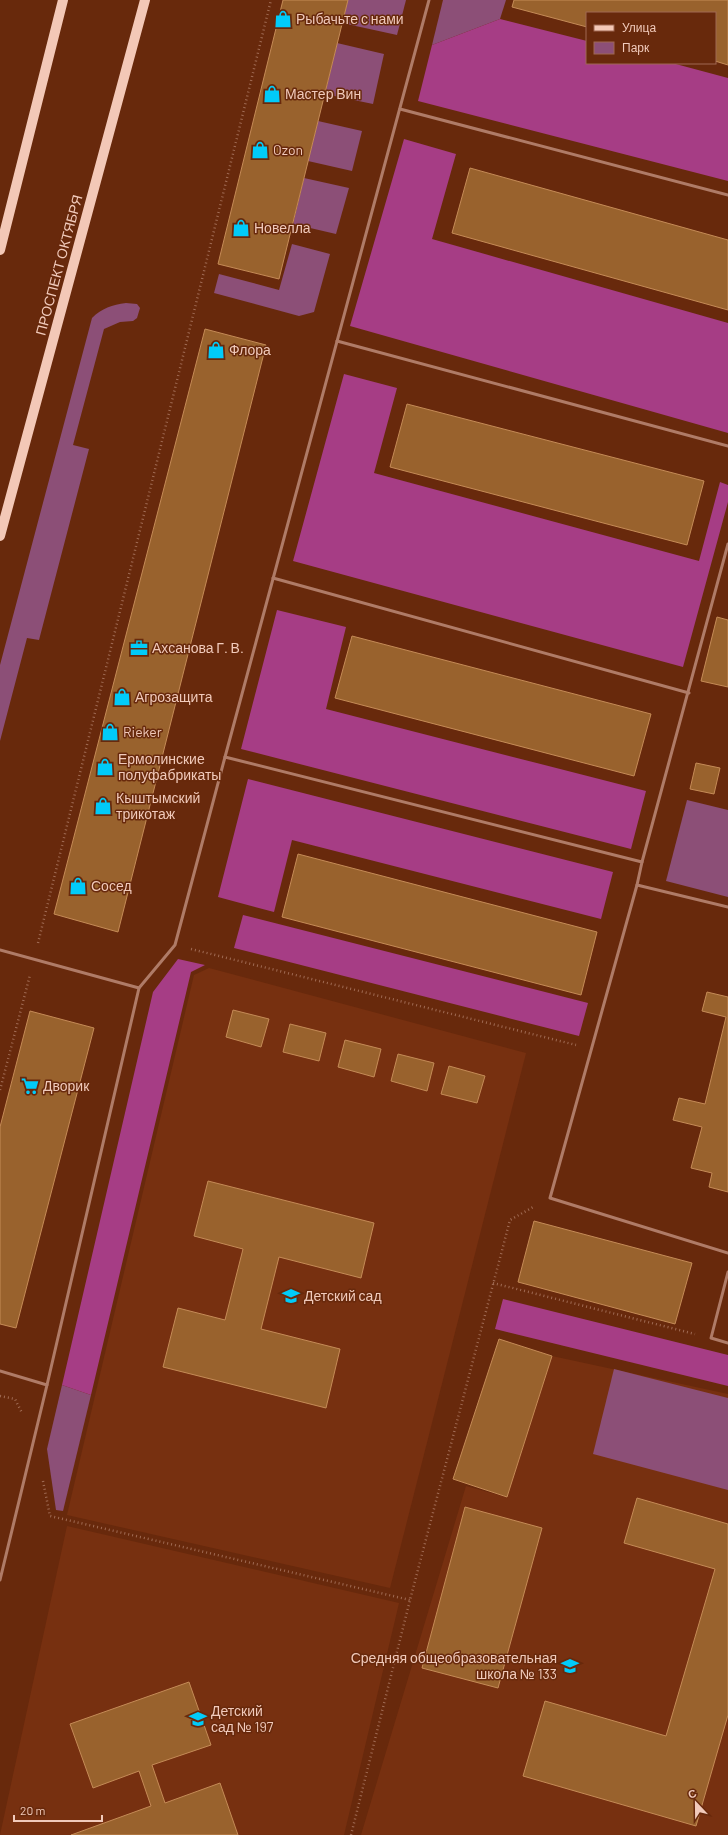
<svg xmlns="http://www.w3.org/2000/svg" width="728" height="1835" font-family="Barlow,sans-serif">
<rect width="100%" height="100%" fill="#68290c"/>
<g fill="#773010">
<polygon points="209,968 526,1053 390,1588 67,1515 194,975"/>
<polygon points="552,1356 728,1394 728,1835 361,1835 466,1486 506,1497"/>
<polygon points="67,1526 399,1603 344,1835 0,1835"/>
</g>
<g fill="#8c4f77">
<polygon points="348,0 406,0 397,35 342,23"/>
<polygon points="443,0 506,0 500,19 432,45"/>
<polygon points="337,43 384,54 373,104 325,94"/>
<polygon points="318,121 362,131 352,171 308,161"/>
<polygon points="304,178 349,188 336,234 293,224"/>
<polygon points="292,244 330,254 314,312 299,316 214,293 219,274 279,290"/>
<path d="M126,303l11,1 3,4 -3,10 -4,3 -13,1 -16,7 -31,116 16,4 -50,191 -12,-2 -27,103v-76l92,-347c10,-10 20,-13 34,-15z"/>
<polygon points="687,800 728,810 728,897 666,881"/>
<polygon points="614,1369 728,1398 728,1490 593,1454"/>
<polygon points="62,1385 91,1395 63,1511 56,1510 47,1449"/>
</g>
<g fill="#a63d85">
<polygon points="500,19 587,41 587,63 672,63 728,78 728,181 418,101 432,45"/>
<polygon points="404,139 456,154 432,239 728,323 728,433 350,326"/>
<polygon points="344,374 397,388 374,473 699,561 720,482 728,485 728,502 683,667 293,561"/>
<polygon points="277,610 346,627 326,709 646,791 631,849 241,749"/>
<polygon points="248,779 613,872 601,919 292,840 274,912 218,897"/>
<polygon points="243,915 588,1003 579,1036 234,948"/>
<polygon points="178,959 205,965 191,972 91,1395 62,1385 153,992"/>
<polygon points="503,1299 728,1355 728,1386 495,1329"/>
</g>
<g fill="#99622d" stroke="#c58b57">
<polygon points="283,0 348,0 279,279 218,264"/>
<polygon points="514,0 728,0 728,65 715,61 715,13 587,13 587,27 512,7"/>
<polygon points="470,168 728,240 728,310 452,233"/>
<polygon points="205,329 266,345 118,932 54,914"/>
<polygon points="407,404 704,481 687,545 390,467"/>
<polygon points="717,617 728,620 728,687 701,681"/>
<polygon points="352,636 651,714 634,776 335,698"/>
<polygon points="696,763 720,768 714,794 690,789"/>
<polygon points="298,854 597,932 581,995 282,917"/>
<polygon points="707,992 728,997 728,1192 709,1187 712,1173 691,1168 702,1127 673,1120 679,1098 705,1104 726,1017 702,1011"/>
<polygon points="233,1010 269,1019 261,1047 226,1037"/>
<polygon points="30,1011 94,1028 16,1328 0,1324 0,1127"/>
<polygon points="290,1024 326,1033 319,1061 283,1052"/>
<polygon points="345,1040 381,1049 374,1077 338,1067"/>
<polygon points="398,1054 434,1063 427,1091 391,1081"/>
<polygon points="449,1066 485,1076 477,1103 441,1094"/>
<polygon points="208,1181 374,1223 361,1278 279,1257 261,1329 340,1349 326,1408 163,1367 178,1308 225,1320 243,1249 194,1236"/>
<polygon points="534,1221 692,1263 675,1324 518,1282"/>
<polygon points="499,1339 552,1356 507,1497 453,1479"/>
<polygon points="637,1498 728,1524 728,1715 696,1826 523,1776 545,1701 666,1736 715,1569 624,1543"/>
<polygon points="465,1507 542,1528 498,1688 422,1668"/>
<polygon points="189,1682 211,1745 152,1765 165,1803 220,1783 238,1835 71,1835 151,1806 139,1771 93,1788 70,1724"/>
</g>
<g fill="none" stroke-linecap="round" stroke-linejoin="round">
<g stroke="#a06b54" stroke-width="2.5" stroke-dasharray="1 3" stroke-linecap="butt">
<polyline points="38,943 271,0"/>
<polyline points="191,949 576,1045"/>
<polyline points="0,1090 30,975"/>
<polyline points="493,1283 695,1334"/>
<polyline points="0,1396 15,1399 22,1413"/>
<polyline points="43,1481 50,1516 410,1600"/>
<polyline points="351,1835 410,1600 510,1220 535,1206"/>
</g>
<g stroke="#af7b67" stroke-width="3">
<polyline points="400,109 728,195"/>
<polyline points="337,341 728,446"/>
<polyline points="273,578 689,693"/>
<polyline points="225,757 429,0"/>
<polyline points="642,862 637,885 728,907"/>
<polyline points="637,885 550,1198 728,1253"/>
<polyline points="0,950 139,988 175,945 225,757 642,862 728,544"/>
<polyline points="728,1272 711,1338 728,1343"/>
<polyline points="0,1371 47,1385 0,1580"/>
<polyline points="47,1385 139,988"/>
</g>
<g stroke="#f3c8b7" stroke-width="10">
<polyline points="0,250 63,0"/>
<polyline points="0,536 145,0"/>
</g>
</g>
<defs>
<g id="shop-bare" transform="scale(1.38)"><path d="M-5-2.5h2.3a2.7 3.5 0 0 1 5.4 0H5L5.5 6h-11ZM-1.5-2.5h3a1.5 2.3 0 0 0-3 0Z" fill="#01cbf9" stroke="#68290c" stroke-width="2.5" paint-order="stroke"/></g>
<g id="office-bare" transform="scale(1.38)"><path d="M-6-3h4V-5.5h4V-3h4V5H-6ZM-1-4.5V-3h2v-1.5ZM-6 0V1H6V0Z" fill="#01cbf9" stroke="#68290c" stroke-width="2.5" paint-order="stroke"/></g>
<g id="supermarket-bare" transform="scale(1.38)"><path d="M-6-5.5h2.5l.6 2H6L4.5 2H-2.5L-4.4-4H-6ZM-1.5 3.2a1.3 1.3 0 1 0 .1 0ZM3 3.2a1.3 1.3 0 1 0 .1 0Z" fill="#01cbf9" stroke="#68290c" stroke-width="2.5" paint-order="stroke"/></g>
<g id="school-bare" transform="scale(1.38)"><path d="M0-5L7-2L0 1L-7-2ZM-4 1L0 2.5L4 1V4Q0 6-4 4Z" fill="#01cbf9" stroke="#68290c" stroke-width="2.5" paint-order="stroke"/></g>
</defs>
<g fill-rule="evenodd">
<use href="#shop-bare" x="283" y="19"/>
<use href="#shop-bare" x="272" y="94"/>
<use href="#shop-bare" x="260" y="150"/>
<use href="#shop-bare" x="241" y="228"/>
<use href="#shop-bare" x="216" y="350"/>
<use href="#office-bare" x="139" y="648"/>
<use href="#shop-bare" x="122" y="697"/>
<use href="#shop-bare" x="110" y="732"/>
<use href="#shop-bare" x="105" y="767"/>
<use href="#shop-bare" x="103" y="806"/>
<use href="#shop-bare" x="78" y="886"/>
<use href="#supermarket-bare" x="30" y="1086"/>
<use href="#school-bare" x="291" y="1296"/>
<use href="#school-bare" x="570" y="1666"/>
<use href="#school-bare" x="198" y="1719"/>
</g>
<g text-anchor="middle" stroke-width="3" stroke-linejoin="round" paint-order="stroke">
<g font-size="14" fill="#f1cabb" stroke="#68290c" text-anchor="start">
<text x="296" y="24">Рыбачьте с нами</text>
<text x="285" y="99">Мастер Вин</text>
<text x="273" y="155">Ozon</text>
<text x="254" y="233">Новелла</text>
<text x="229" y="355">Флора</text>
<text x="152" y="653">Ахсанова Г. В.</text>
<text x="135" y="702">Агрозащита</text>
<text x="123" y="737">Rieker</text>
<text x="118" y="764">Ермолинские<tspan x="118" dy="16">полуфабрикаты</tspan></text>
<text x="116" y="803">Кыштымский<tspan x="116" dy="16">трикотаж</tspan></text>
<text x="91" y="891">Сосед</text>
<text x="43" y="1091">Дворик</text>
<text x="304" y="1301">Детский сад</text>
<text x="557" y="1663" text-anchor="end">Средняя общеобразовательная<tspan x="557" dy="16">школа № 133</tspan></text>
<text x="211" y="1716">Детский<tspan x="211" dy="16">сад № 197</tspan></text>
</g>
<g font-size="14" fill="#f1cabb" stroke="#68290c">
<text transform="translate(59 265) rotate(-75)" y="5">ПРОСПЕКТ ОКТЯБРЯ</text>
</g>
</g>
<rect x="586" y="12" width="130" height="52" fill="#68290c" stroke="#9f6952"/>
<rect x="594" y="25" width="20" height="6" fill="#f3c8b7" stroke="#9f6952"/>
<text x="622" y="32" font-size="12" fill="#f1cabb">Улица</text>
<rect x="594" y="42" width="20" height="12" fill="#8c4f77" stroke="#9f6952"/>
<text x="622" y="52" font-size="12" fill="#f1cabb">Парк</text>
<g transform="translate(696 1803) rotate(338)" stroke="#68290c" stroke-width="3" paint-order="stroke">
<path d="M0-3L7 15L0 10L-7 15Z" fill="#f1cabb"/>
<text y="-6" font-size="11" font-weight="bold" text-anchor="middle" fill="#f1cabb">С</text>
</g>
<path d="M14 1815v6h88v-6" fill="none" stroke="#f1cabb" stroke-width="2"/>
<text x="20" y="1815" font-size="12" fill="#f1cabb" stroke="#68290c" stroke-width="3" paint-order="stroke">20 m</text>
</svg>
